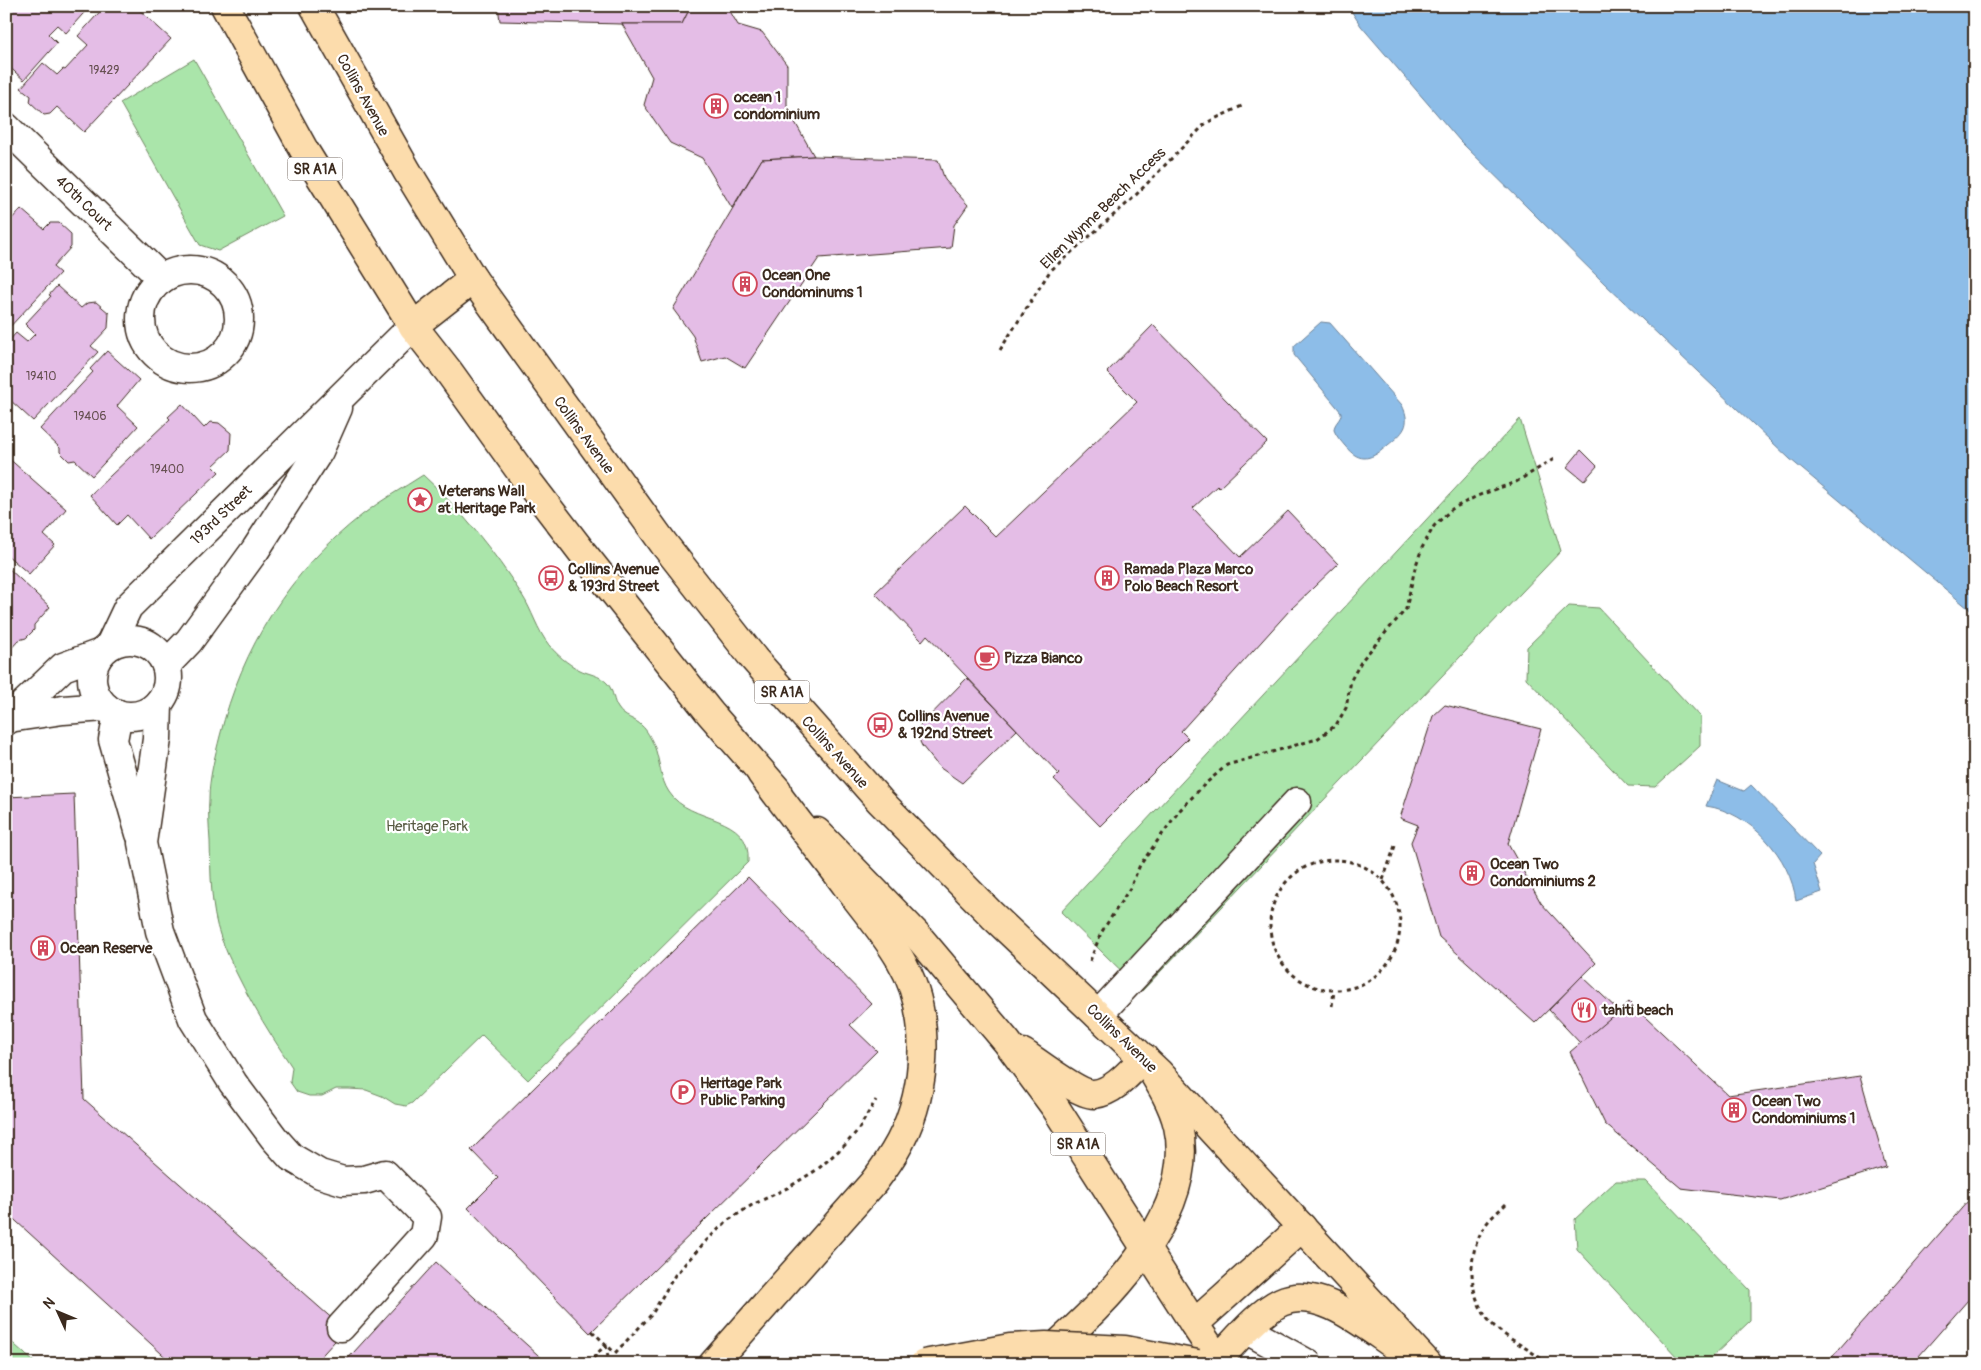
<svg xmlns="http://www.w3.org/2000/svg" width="1981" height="1370" font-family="Pangolin,sans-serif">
<rect width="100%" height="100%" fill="#fff"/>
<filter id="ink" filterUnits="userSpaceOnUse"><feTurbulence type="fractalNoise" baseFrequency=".02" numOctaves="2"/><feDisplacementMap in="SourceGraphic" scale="10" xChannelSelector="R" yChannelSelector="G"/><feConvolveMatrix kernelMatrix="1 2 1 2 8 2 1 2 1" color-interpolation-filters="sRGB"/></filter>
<g filter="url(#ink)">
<g fill="#aae5aa" stroke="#728864">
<polygon points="194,59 283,216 218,251 200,245 120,103"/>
<polygon points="1520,419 1561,551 1142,991 1061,912"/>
<path d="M423,475c38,35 71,76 99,120 10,15 15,35 27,50 7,9 19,19 29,24 11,6 21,5 30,15 6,8 5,17 10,24 6,10 17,10 24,18 5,4 9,13 12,19 6,15 6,34 15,47 21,33 83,20 79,70l-220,218 -46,-45 -70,68 -6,3 -11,-2 -13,-8 -16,-6 -17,-1h-13l-14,7h-13l-12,-4 -7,-10 2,-15c-27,-40 -53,-83 -71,-129 -11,-30 -10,-65 -11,-97 -1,-14 -2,-28 -1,-42 0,-21 6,-43 11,-63 22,-89 70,-165 142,-221 19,-15 41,-27 61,-40z"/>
<polygon points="1569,606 1599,608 1700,717 1700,746 1655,787 1628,786 1526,678 1527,647"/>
<polygon points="1616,1181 1646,1181 1750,1290 1750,1321 1709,1360 1678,1358 1577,1249 1575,1219"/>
<polygon points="6,1337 34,1362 32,1364 6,1364"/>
</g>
<g fill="#8dbde8" stroke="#6c8297">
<polygon points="1348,6 1975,6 1975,614 1790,459 1605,284 1460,141 1361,26"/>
<path d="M1321,322l9,1 72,82c10,20 1,28 -14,40 -16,14 -27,20 -43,1 -4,-5 -9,-10 -11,-16 0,-8 8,-10 7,-18l-47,-57v-9z"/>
<path d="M1717,780l27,11 7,-6 69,71 -7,8 9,28 -26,9c-5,-44 -46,-89 -90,-95z"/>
</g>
<g fill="#e4bde6" stroke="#3b2a1e">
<polygon points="6,6 90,6 66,33 57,25 48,34 57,43 24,80 6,64"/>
<polygon points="105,6 135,6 171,39 84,132 57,107 50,114 44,115 30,102 31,96 21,88 43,63 57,75 63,69 65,70 88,45 78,36"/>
<polygon points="498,6 691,6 682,24 622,24 500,21"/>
<polygon points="691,6 727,6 738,25 762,32 787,65 787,108 814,156 762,159 732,208 702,158 670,143 644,105 652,77 622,24 682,24"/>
<polygon points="814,156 938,160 945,180 968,205 954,225 951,248 819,258 745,368 725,356 702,362 693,336 673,309 762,159"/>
<polygon points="6,175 11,179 11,189 6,195"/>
<polygon points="21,209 44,229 50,223 59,223 71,234 71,247 53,267 60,273 6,331 6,225"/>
<polygon points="57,286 81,308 87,303 96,302 109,313 108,328 91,346 98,352 33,421 10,400 6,404 6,344 16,333 27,342 35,334 25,324 51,296 49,295"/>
<polygon points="1153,325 1267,442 1219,488 1217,486 1193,508 1240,557 1288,511 1338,564 1289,611 1181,731 1188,738 1100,826 1054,779 1059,774 927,635 922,641 875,593 965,506 996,537 1137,402 1107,372"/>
<polygon points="107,351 139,380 117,406 138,426 92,476 75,460 69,461 60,452 60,448 40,429 93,372 90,369"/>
<polygon points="182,404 204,428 210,422 219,423 231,433 230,450 213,466 219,472 149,539 127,515 117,525 90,495 170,419 168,417"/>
<polygon points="1581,450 1597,466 1584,481 1567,467"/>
<polygon points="6,456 66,509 44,535 55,545 29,574 6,554"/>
<polygon points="6,566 50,607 34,625 34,630 26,638 19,640 6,654"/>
<polygon points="967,678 1017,730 962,783 939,767 922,746 915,731"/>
<polygon points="1445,705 1541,729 1508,844 1541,903 1596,963 1535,1023 1439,937 1411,842 1418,825 1400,818 1433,716"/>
<polygon points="74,794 84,1099 345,1330 314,1364 173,1364 6,1212 6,797"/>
<polygon points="748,877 872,1004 850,1025 877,1051 590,1333 468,1208 498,1178 471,1150"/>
<polygon points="1582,976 1619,1011 1581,1044 1549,1010"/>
<polygon points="1629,1002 1728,1095 1860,1076 1886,1167 1780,1200 1681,1188 1605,1124 1570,1052"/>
<polygon points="1975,1193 1975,1292 1912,1364 1826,1364"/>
<polygon points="436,1262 475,1298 548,1364 343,1364"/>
</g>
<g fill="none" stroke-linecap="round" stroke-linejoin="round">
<g stroke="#3b2a1e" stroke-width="31">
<g id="minor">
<polyline points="6,127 162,279"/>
<circle cx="190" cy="319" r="49"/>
<circle cx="130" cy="678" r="38"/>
<polyline points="110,645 128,607 413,326"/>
<polyline points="166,665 189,641 256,549 319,451 338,408"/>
<polyline points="158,704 157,739 142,843 160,931 193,1019 233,1083 274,1138 291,1157 320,1174 343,1181 364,1180 385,1174 427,1217 424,1235 341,1327"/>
<polyline points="118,714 113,740 140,834"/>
<polyline points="9,718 63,710 105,707"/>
<polyline points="6,721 63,667 101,653"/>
<polyline points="1098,1015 1297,802"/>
<polyline points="1247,1330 1308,1364"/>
</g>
</g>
<g stroke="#3b2a1e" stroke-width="31">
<g id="major">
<polyline points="225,6 304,150 413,326 449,372 523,475 582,552 710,713 777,790"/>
<polyline points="314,6 407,171 473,279 664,544 754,659 880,801 993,916 1159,1073 1428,1364"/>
<polyline points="413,326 473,279"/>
<polyline points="817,832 916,934 1007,1042 1055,1107 1194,1324 1221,1364"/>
<path d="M1023,1053c14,9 56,42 71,41 20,-2 37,-23 50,-36"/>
<polyline points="1194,1324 1302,1227"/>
<path d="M1218,1359c18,-18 40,-46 63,-57 38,-18 88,27 119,47"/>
</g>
</g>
<g stroke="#3b2a1e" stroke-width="31">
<g id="highway">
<path d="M713,1364l160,-181c10,-13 19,-26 27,-41 28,-54 32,-130 0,-183 -15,-26 -36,-50 -54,-74 -28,-37 -57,-74 -85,-112"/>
<path d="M1035,1364c63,-53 164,-147 143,-238 -6,-25 -21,-47 -34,-68"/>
</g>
</g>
<g stroke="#3b2a1e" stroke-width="3" stroke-dasharray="4 4" stroke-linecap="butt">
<polyline points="1000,350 1050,271 1132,199 1206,123 1244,105"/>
<circle cx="1335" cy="925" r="65"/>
<polyline points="1383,880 1396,843"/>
<polyline points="1090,961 1101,933 1130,888 1140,865 1179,811 1205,784 1227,765 1317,739 1336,725 1346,708 1351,680 1362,660 1406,609 1415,568 1422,548 1434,526 1452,509 1477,496 1516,482 1554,459"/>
<polyline points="1332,1006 1334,991"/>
<path d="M1506,1204c-7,7 -16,14 -21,22 -20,29 -17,75 9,100 16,15 37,23 53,38"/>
<polyline points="592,1331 615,1353 652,1314 675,1275 703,1244 727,1221 752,1205 789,1187 818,1169 844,1146 858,1130 876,1100"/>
<polyline points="606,1345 609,1364"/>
<polyline points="588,1364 606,1344"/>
</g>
<use href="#minor" stroke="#fff" stroke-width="28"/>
<use href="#major" stroke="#fcdcac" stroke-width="28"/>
<use href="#highway" stroke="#fcdcac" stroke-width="28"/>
<g stroke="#3b2a1e" stroke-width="31" stroke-linecap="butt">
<polyline id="highway-bridge" points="924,1364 1010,1348 1046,1346 1125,1350 1197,1364"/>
</g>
<use href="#highway-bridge" stroke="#fcdcac" stroke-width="28"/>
</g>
</g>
<defs>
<g id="building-ring" transform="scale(1.25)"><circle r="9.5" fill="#fff" stroke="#d1495b" stroke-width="1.5"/><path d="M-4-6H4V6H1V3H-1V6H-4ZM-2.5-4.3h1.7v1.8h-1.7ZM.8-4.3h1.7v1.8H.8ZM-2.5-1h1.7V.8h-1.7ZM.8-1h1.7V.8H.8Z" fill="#d1495b"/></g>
<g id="sight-ring" transform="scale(1.25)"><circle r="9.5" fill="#fff" stroke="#d1495b" stroke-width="1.5"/><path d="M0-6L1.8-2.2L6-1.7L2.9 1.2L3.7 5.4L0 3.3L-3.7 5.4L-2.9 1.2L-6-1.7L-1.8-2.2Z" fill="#d1495b"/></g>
<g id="bus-ring" transform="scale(1.25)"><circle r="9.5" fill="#fff" stroke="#d1495b" stroke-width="1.5"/><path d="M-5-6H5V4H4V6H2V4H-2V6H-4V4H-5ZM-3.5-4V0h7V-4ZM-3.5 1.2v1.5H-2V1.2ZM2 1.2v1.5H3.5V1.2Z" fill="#d1495b"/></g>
<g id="cafe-ring" transform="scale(1.25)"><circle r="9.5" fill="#fff" stroke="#d1495b" stroke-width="1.5"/><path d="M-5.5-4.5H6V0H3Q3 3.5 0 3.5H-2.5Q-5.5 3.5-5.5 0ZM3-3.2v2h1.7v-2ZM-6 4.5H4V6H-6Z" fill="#d1495b"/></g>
<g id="restaurant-ring" transform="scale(1.25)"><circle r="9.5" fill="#fff" stroke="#d1495b" stroke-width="1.5"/><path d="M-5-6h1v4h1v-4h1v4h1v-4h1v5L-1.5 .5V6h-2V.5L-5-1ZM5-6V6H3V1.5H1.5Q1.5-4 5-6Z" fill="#d1495b"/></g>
<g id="parking-ring" transform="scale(1.25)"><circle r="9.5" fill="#fff" stroke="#d1495b" stroke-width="1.5"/><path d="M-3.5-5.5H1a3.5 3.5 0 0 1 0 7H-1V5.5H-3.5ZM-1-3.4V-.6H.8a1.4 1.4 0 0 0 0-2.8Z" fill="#d1495b"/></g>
</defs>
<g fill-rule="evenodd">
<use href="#building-ring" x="716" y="106"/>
<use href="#building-ring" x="745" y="284"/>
<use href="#sight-ring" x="420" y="500"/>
<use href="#bus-ring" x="551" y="578"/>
<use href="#building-ring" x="1107" y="578"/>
<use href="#cafe-ring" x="987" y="658"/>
<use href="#bus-ring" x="880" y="725"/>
<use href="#building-ring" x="1472" y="873"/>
<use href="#building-ring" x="43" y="948"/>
<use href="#restaurant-ring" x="1584" y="1010"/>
<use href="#parking-ring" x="683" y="1092"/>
<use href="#building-ring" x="1734" y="1110"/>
</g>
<g text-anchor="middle" stroke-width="4.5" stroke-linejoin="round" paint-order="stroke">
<g font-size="12" fill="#654f50">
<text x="104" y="74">19429</text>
<text x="41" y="380">19410</text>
<text x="90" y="420">19406</text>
<text x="167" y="473">19400</text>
</g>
<g fill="#fff" stroke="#766a62" stroke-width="1">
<rect x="287.5" y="157.5" width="55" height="23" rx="4"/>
<rect x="754.5" y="680.5" width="55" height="23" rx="4"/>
<rect x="1050.5" y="1132.5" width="55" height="23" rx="4"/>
</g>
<g font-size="14" font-weight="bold" fill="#3b2a1e">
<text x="315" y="174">SR A1A</text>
<text x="782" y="697">SR A1A</text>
<text x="1078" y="1149">SR A1A</text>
</g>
<g font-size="15" fill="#3b2a1e" stroke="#fff">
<text transform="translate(363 95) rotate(61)" y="5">Collins Avenue</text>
<text transform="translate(84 203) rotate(44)" y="5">40th Court</text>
<text transform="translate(1103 208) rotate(-44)" y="5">Ellen Wynne Beach Access</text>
<text transform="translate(584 435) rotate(54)" y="5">Collins Avenue</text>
<text transform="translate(221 515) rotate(-44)" y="5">193rd Street</text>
<text transform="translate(835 752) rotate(48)" y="5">Collins Avenue</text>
<text transform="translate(1122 1038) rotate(44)" y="5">Collins Avenue</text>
</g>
<g font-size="15" font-weight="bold" fill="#3b2a1e" stroke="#fff" text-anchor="start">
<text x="734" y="102">ocean 1<tspan x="734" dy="17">condominium</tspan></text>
<text x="762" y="280">Ocean One<tspan x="762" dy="17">Condominums 1</tspan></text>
<text x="438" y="496">Veterans Wall<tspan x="438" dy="17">at Heritage Park</tspan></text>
<text x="568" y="574">Collins Avenue<tspan x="568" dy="17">&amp; 193rd Street</tspan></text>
<text x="1124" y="574">Ramada Plaza Marco<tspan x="1124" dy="17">Polo Beach Resort</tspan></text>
<text x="1004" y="663">Pizza Bianco</text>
<text x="898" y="721">Collins Avenue<tspan x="898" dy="17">&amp; 192nd Street</tspan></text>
<text x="1490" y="869">Ocean Two<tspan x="1490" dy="17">Condominiums 2</tspan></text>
<text x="60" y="953">Ocean Reserve</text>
<text x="1602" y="1015">tahiti beach</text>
<text x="700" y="1088">Heritage Park<tspan x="700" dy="17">Public Parking</tspan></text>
<text x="1752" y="1106">Ocean Two<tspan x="1752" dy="17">Condominiums 1</tspan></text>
</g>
<g font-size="15" fill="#575941" stroke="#fff">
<text x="427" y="831">Heritage Park</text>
</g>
</g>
<rect width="1981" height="1370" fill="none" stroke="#fff" stroke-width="25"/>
<rect x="12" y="12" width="1956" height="1345" fill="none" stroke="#3b2a1e" stroke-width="2" filter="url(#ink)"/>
<g transform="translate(58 1312) rotate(314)" stroke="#ffffff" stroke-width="4" paint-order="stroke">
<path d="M0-4L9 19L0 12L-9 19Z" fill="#3b2a1e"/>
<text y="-8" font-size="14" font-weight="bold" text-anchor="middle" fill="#3b2a1e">N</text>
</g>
</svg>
